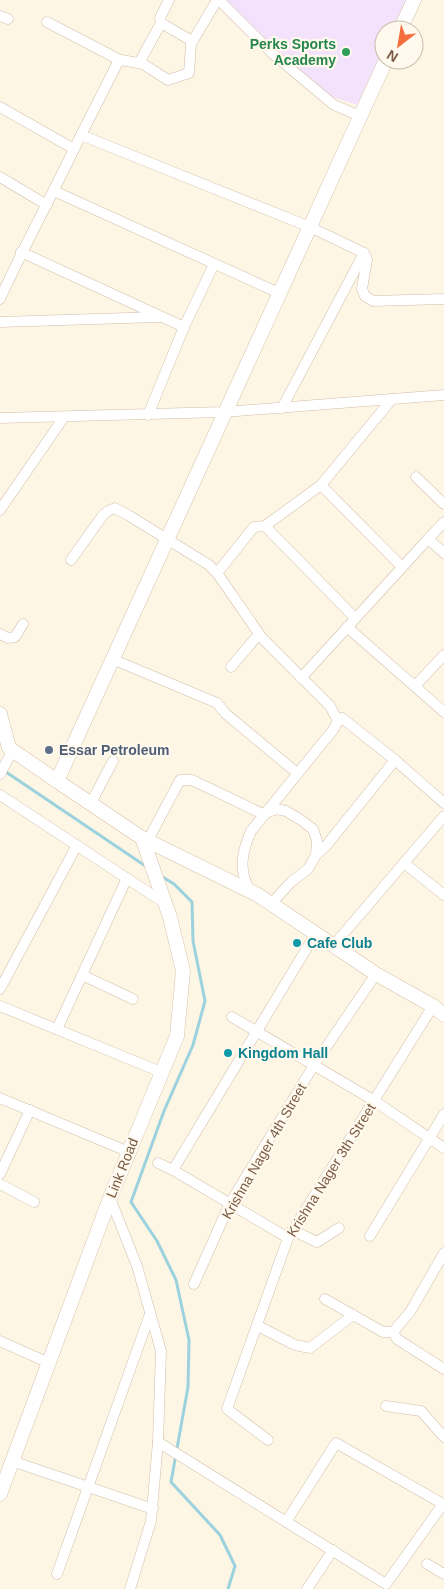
<svg xmlns="http://www.w3.org/2000/svg" width="444" height="1589" font-family="Helvetica,sans-serif">
<rect width="100%" height="100%" fill="#fef6e5"/>
<polygon fill="#f3e2fb" points="224,0 406,0 392,30 384,30 384,47 357,105 329,96 274,47"/>
<g fill="none" stroke-linecap="round" stroke-linejoin="round">
<g stroke="#9cd1de" stroke-width="3">
<polyline points="3,770 147,867"/>
<polyline points="161,876 174,884 192,902 193,941 205,1001 193,1045 164,1111 131,1202 157,1241 176,1280 189,1340 188,1387 171,1482 220,1535 235,1566 228,1589"/>
</g>
<g stroke="#d2bda9" stroke-width="11">
<g id="street">
<polyline points="219,0 273,54 334,105 360,116"/>
<polyline points="0,16 8,19"/>
<polyline points="47,22 116,58 118,62 81,135"/>
<polyline points="161,23 192,41"/>
<polyline points="116,59 143,64 168,80 189,73 191,44 217,0"/>
<polyline points="139,63 161,23 160,18 169,0"/>
<polyline points="0,107 74,149 81,135 310,227 364,253 367,259 362,289 365,296 373,301 444,299"/>
<polyline points="0,177 47,205"/>
<polyline points="54,191 279,293"/>
<polyline points="21,252 184,327 148,415"/>
<path d="M0,299c23,-51 50,-100 74,-150"/>
<polyline points="0,322 159,317"/>
<polyline points="184,327 214,264"/>
<polyline points="282,408 364,253"/>
<polyline points="0,418 224,412 444,395"/>
<polyline points="416,477 444,504"/>
<polyline points="321,485 392,399"/>
<polyline points="0,510 64,417"/>
<polyline points="265,526 321,485 402,567"/>
<polyline points="428,539 444,522"/>
<path d="M71,560l32,-45 5,-4 7,-3 13,7 81,50 8,8 45,65 68,68 8,15 -5,9 -82,101c-9,21 -13,39 -1,60"/>
<polyline points="217,573 254,527 265,526 355,618"/>
<polyline points="347,627 444,712"/>
<polyline points="0,634 8,638 15,637 23,624"/>
<polyline points="112,659 217,703 226,714 297,773"/>
<polyline points="231,667 259,634"/>
<polyline points="301,678 428,539 444,553"/>
<polyline points="415,686 444,655"/>
<polyline points="338,721 342,718 395,760 444,803"/>
<polyline points="0,774 13,750"/>
<polyline points="0,795 166,904"/>
<polyline points="91,803 113,761"/>
<polyline points="148,840 180,780 192,780 263,814 276,809 286,811 301,820 313,829 317,841 316,855 308,869 291,882 271,904"/>
<polyline points="316,855 325,847 395,760"/>
<polyline points="404,863 444,895"/>
<polyline points="333,946 444,816"/>
<polyline points="82,975 133,999"/>
<polyline points="0,989 77,845"/>
<polyline points="0,1006 161,1072"/>
<polyline points="232,1017 373,1100 444,1148"/>
<polyline points="57,1029 127,878"/>
<polyline points="0,1098 129,1152"/>
<polyline points="158,1163 173,1170 288,1238"/>
<polyline points="173,1170 316,933"/>
<polyline points="0,1174 30,1110"/>
<polyline points="0,1184 34,1202"/>
<polyline points="110,1198 137,1266 161,1351 158,1442 151,1521 130,1589"/>
<polyline points="292,1230 317,1242 339,1228"/>
<polyline points="370,1236 444,1114"/>
<polyline points="194,1284 230,1203 314,1065 376,974"/>
<polyline points="325,1299 383,1332 393,1332 397,1339 444,1369"/>
<polyline points="258,1326 295,1345 310,1348 353,1315"/>
<polyline points="393,1332 410,1312 444,1253"/>
<polyline points="0,1341 49,1363"/>
<polyline points="386,1406 421,1411 444,1437"/>
<polyline points="268,1440 227,1409 288,1238 433,1006"/>
<polyline points="158,1442 386,1584 443,1504 336,1443 286,1522"/>
<polyline points="12,1461 153,1509"/>
<polyline points="427,1564 444,1574"/>
<polyline points="57,1574 150,1314"/>
<polyline points="307,1589 333,1550"/>
</g>
</g>
<g stroke="#d8c0a9" stroke-width="15">
<g id="secondary">
<polyline points="400,30 414,0"/>
<polyline points="0,714 9,748 57,781 142,838 258,895 376,974 433,1006 444,1015"/>
<polyline points="57,781 386,60"/>
<polyline points="0,1494 110,1198 177,1036 183,971 170,917 142,838"/>
</g>
</g>
<use href="#street" stroke="#fff" stroke-width="10"/>
<use href="#secondary" stroke="#fff" stroke-width="14"/>
</g>
<circle fill="#2e9e5b" stroke="#fff9ee" stroke-width="2" cx="346" cy="52" r="5"/>
<circle fill="#5c6f8a" stroke="#fff9ee" stroke-width="2" cx="49" cy="750" r="5"/>
<g fill="#0f9aa8" stroke="#fff9ee" stroke-width="2">
<circle cx="297" cy="943" r="5"/>
<circle cx="228" cy="1053" r="5"/>
</g>
<g text-anchor="middle" stroke-width="4.5" stroke-linejoin="round" paint-order="stroke">
<g font-size="14" font-weight="bold" fill="#27864d" stroke="#fff9ee" text-anchor="end">
<text x="336" y="49">Perks Sports<tspan x="336" dy="16">Academy</tspan></text>
</g>
<g font-size="14" font-weight="bold" fill="#4e5e75" stroke="#fff9ee" text-anchor="start">
<text x="59" y="755">Essar Petroleum</text>
</g>
<g font-size="14" font-weight="bold" fill="#0d838f" stroke="#fff9ee" text-anchor="start">
<text x="307" y="948">Cafe Club</text>
<text x="238" y="1058">Kingdom Hall</text>
</g>
<g font-size="14" fill="#7b5c47" stroke="#fff9ee">
<text transform="translate(264 1151) rotate(-60)" y="5">Krishna Nager 4th Street</text>
<text transform="translate(122 1168) rotate(-68)" y="5">Link Road</text>
<text transform="translate(331 1170) rotate(-58)" y="5">Krishna Nager 3th Street</text>
</g>
</g>
<g transform="translate(399 45) rotate(211)"><circle r="24" fill="#fff9ee" stroke="#cabaab"/>
<path d="M0-4L9 19L0 12L-9 19Z" fill="#f56f3e"/>
<text y="-8" font-size="14" font-weight="bold" text-anchor="middle" fill="#7b5c47">N</text>
</g>
</svg>
